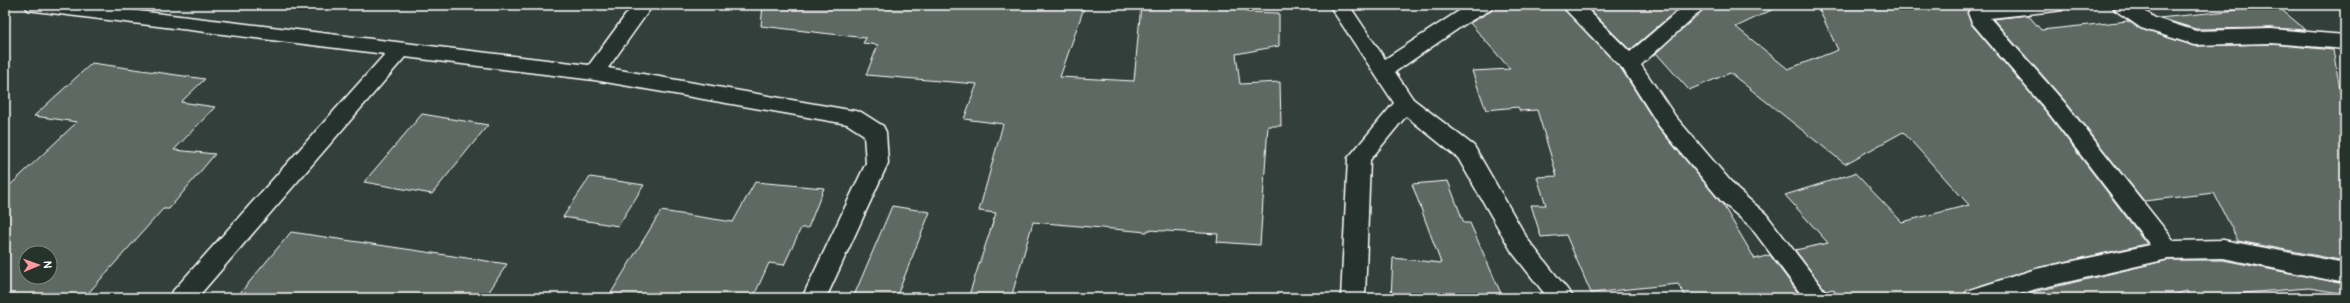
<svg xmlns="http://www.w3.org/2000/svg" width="2350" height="303" font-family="Pangolin,sans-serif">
<rect width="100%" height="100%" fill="#333f3a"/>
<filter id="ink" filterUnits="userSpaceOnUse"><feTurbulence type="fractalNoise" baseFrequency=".025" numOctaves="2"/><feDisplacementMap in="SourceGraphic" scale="8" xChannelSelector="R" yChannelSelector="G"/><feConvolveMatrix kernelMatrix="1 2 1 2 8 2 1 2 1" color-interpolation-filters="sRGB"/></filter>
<g filter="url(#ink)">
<g fill="#5f6964" stroke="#fff" fill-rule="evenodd">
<polygon points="763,5 1085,5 1060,77 1134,81 1141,5 1246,5 1246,12 1279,13 1279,46 1236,54 1240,84 1280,82 1281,126 1268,126 1260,245 1217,242 1218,234 1148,230 1147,232 1033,222 1011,298 968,298 996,213 979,211 1003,124 964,119 977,84 866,75 878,45 863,43 866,38 761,26"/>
<polygon points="1494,5 1560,5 1622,70 1658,127 1723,205 1755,259 1770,255 1801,297 1687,298 1678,284 1591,293 1566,235 1541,237 1531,205 1546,205 1537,177 1557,176 1537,110 1520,111 1518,107 1486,110 1472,71 1510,69 1470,23 1491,11"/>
<polygon points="1585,5 1683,5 1630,50"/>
<polygon points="1708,5 1782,5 1736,27 1788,69 1838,50 1817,5 1974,5 1967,12 1971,24 2047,113 2147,244 2036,268 1967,290 1963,296 1956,298 1840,298 1833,289 1826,291 1795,250 1828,243 1785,195 1855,173 1902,222 1969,205 1903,132 1845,164 1730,73 1689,90 1656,53"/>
<polygon points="2277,6 2306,30 2271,28 2196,29 2159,18"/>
<polygon points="2028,15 2041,30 2128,21 2141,29 2195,46 2271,44 2333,50 2345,117 2345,261 2238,241 2214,193 2144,201 2065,101 1993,19"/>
<path d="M92,63l113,16 -24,23 34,5 -41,43 41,4 -46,55h-6l-79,89h-79v-108l72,-68 -43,-6zM26,253h24v24h-24z"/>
<polygon points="422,114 488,125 432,194 364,182"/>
<polygon points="590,177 644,185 618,226 563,217"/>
<polygon points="1448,181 1464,223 1470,223 1503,298 1391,298 1393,258 1441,263 1412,184"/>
<polygon points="755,182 824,188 808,228 801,228 784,265 769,263 753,298 608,298 661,211 733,222"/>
<polygon points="892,206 930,212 896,298 853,298"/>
<polygon points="291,232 507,264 485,298 236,298"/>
<polygon points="2168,260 2223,260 2345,284 2345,294 2309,288 2191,297 2187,291 2163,298 2034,298 2029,293"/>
</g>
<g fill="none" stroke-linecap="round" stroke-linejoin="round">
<g stroke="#fff" stroke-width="3">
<g id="minor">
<polygon points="25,5 88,5 589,65 633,5 653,5 608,68 861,112 883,126 886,132 888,163 826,298 802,298 866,163 864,135 847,124 594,80 405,57 197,298 170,298 173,291 385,54 35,11 28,10"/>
<polygon points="1329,5 1349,5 1385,59 1468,5 1493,5 1490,10 1465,24 1395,72 1413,99 1474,146 1528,240 1574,298 1548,298 1512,252 1458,158 1406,116 1370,160 1365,298 1341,298 1348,158 1394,103"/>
<polygon points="1561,5 1583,5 1630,52 1685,5 1707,5 1641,65 1675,116 1738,190 1766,214 1830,298 1804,298 1750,226 1722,202 1659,126 1623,69"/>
<polygon points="1993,5 2065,5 2062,10 2055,11 1990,18 2064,102 2174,241 2223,240 2345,263 2345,283 2223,258 2168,259 2036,289 2007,298 1964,298 1967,291 2036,269 2150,245 2048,112 1972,23 1968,13 1971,8"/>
<polygon points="2112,5 2136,5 2155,18 2196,31 2271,29 2345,35 2345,49 2271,43 2195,45 2141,28 2115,10"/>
</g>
</g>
<use href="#minor" fill="#26332d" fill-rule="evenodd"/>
</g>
</g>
<rect width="2350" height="303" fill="none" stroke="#26332d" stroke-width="20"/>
<rect x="10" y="10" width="2330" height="283" fill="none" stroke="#fff" stroke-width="1.5" filter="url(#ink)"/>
<g transform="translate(38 265) rotate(88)"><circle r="19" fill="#26332d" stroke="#7d8581"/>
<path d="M0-3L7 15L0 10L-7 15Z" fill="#ff9aa2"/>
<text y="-6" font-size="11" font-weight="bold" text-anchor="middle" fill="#ffffff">N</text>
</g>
</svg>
